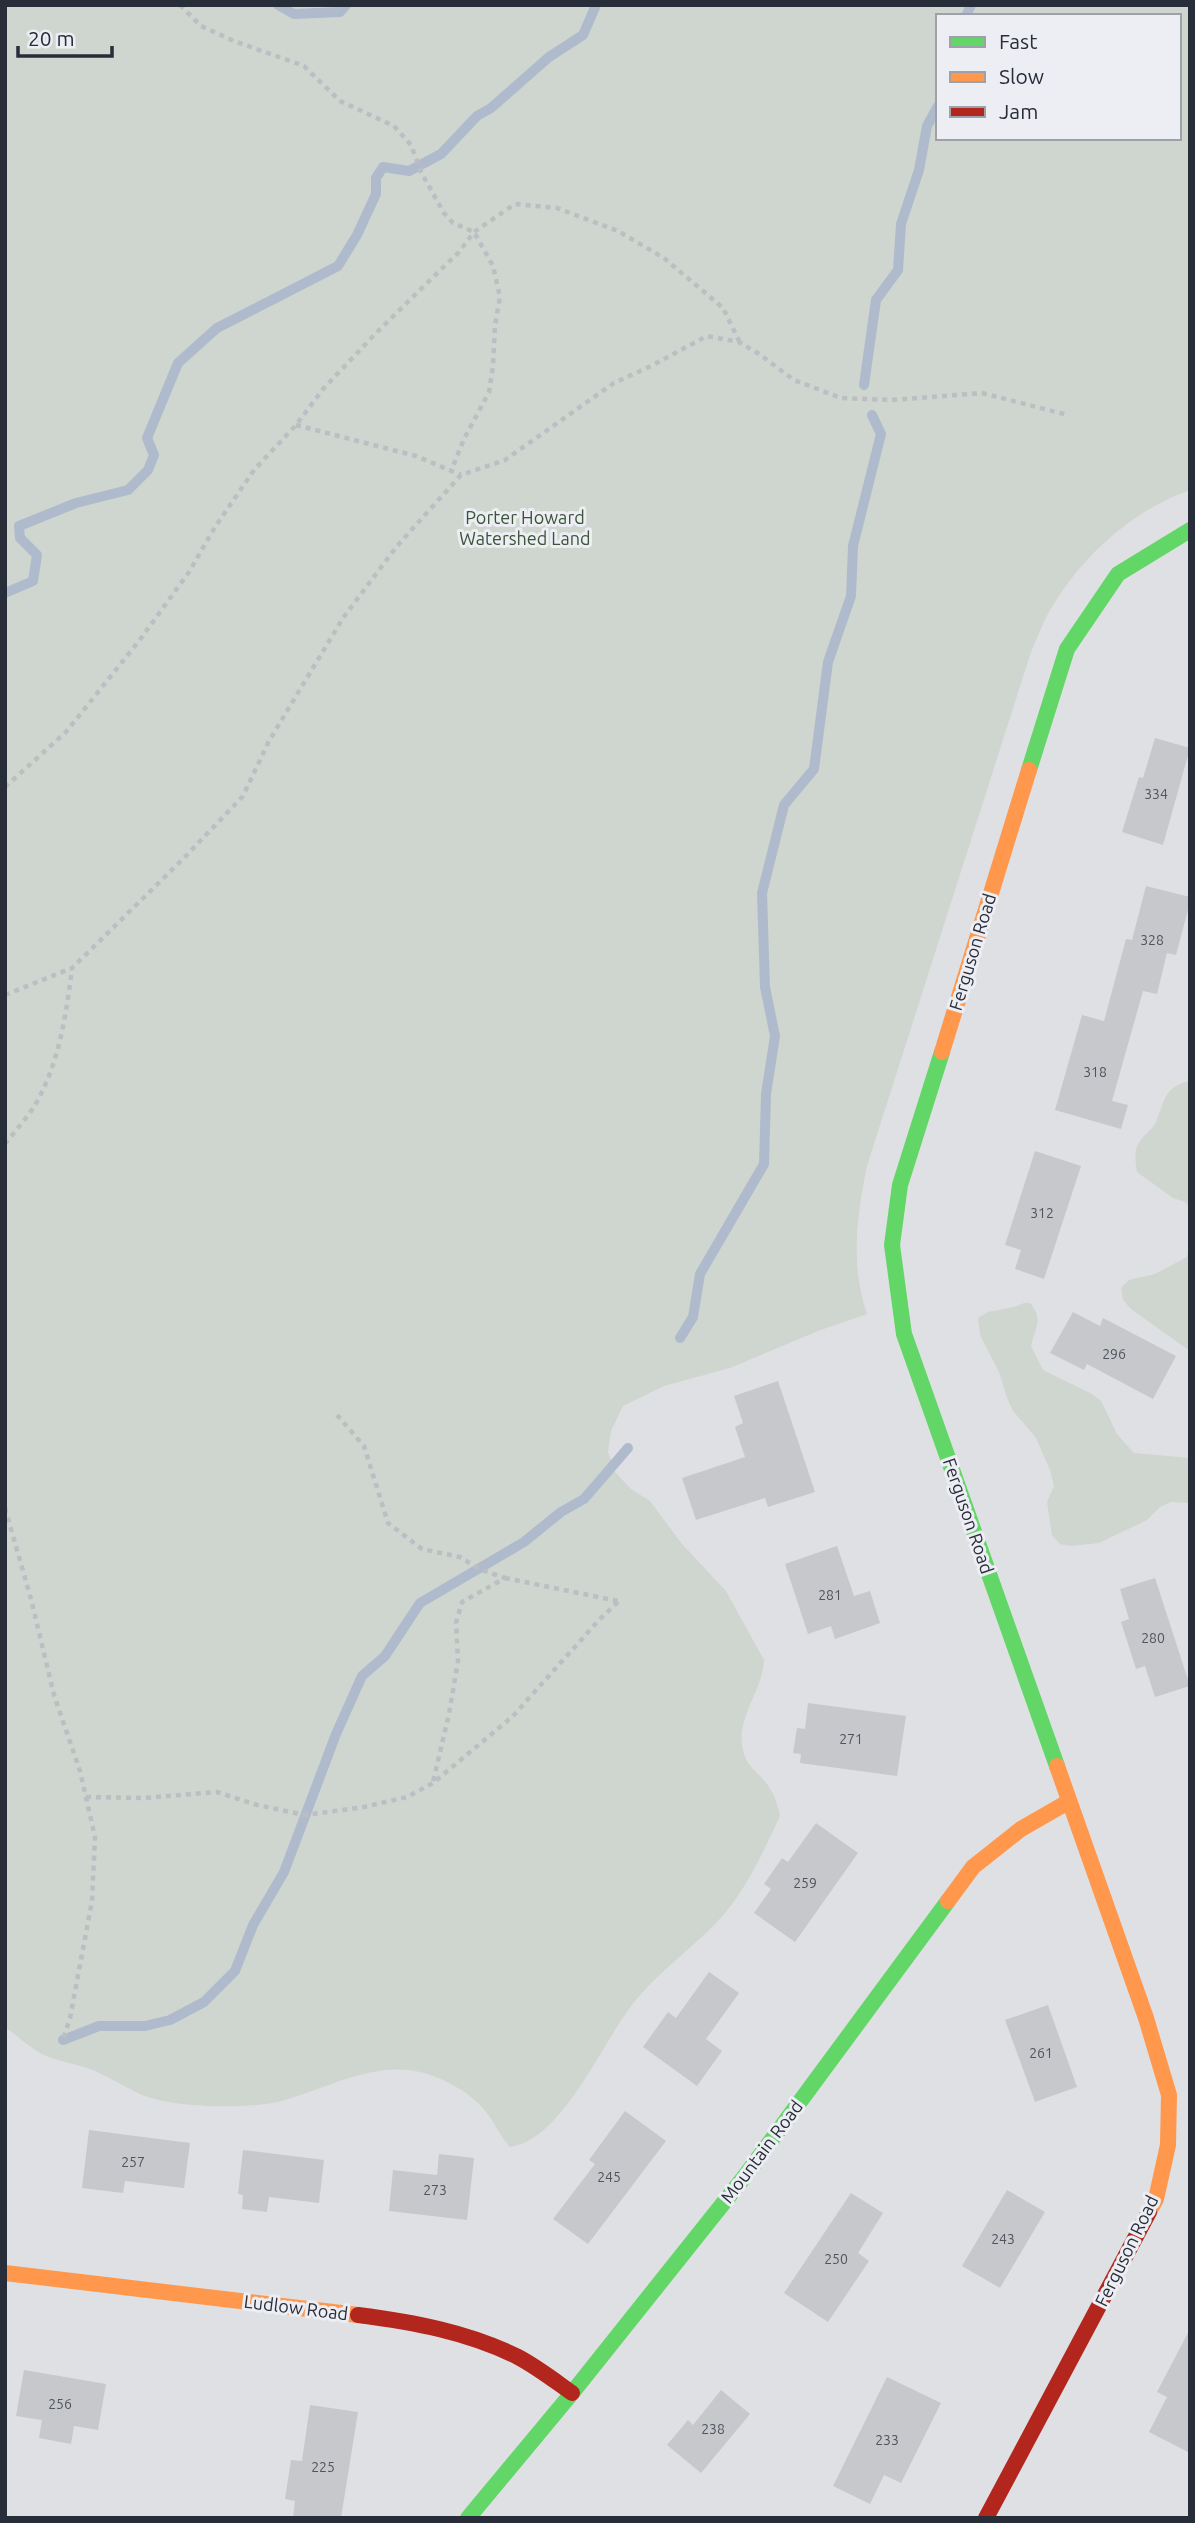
<svg xmlns="http://www.w3.org/2000/svg" width="1195" height="2523" font-family="Ubuntu,sans-serif">
<rect width="100%" height="100%" fill="#dfe0e3"/>
<g fill="#ced6cf" fill-rule="evenodd">
<path d="M5,5h1185v485c-57,20 -108,66 -138,117 -9,14 -14,30 -21,45l-164,514c-10,49 -17,99 0,148l-49,17 -88,37 -66,18 -41,20 -12,25 -3,21 8,21 15,16 19,12 32,43 44,47 38,69c-1,31 -29,58 -21,90 2,12 10,19 18,27 11,11 16,24 19,39 -17,37 -35,76 -63,106 -27,28 -65,55 -88,87 -29,39 -69,132 -119,138 -10,-11 -15,-24 -24,-35 -13,-18 -41,-33 -62,-39 -48,-13 -94,14 -139,27 -33,10 -111,8 -143,-5 -16,-7 -31,-17 -47,-24 -17,-7 -35,-9 -51,-16 -15,-7 -26,-19 -39,-28zM938,16h241v122h-241z"/>
<path d="M1190,1081v127l-5,-6 -12,-4 -36,-26c-2,-14 -4,-26 8,-37 4,-4 8,-7 11,-13 9,-21 7,-35 34,-41z"/>
<path d="M1190,1229v122l-59,-42 -8,-9 -2,-12 8,-8 26,-6 32,-17c3,-10 -1,-18 3,-28z"/>
<path d="M1024,1303h6c14,16 5,25 1,43l12,24 49,24 9,7 16,33 17,19 56,5v45l-19,-1 -11,5 -13,13 -48,23 -29,3 -10,-2 -8,-9 -5,-33 7,-16 -4,-16 -14,-32 -23,-27 -6,-13 -8,-26 -19,-37 -2,-17 10,-6 26,-5z"/>
</g>
<g fill="none" stroke-linecap="round" stroke-linejoin="round">
<g stroke="#afbbcc" stroke-width="10">
<polyline points="278,5 294,14 340,12 346,5"/>
<polyline points="966,16 971,5"/>
<polyline points="864,385 876,300 898,270 901,224 919,170 927,126 938,106"/>
<polyline points="5,593 33,581 37,555 20,538 19,526 76,503 128,490 148,470 154,455 147,438 178,363 217,328 338,266 357,235 376,194 376,178 383,167 409,171 441,154 477,116 491,108 549,57 583,35 596,5"/>
<polyline points="680,1338 693,1317 700,1274 764,1164 766,1094 775,1036 765,987 762,893 784,805 814,769 828,662 851,596 853,546 881,434 872,415"/>
<polyline points="63,2040 99,2026 145,2026 170,2020 204,2002 235,1971 253,1925 284,1872 336,1734 362,1676 385,1656 420,1603 524,1542 561,1512 584,1499 628,1448"/>
</g>
</g>
<g fill="#c7c8cb">
<polygon points="1155,738 1190,748 1163,845 1122,832 1139,777 1143,778"/>
<polygon points="1146,886 1190,897 1190,902 1176,955 1167,953 1157,994 1143,991 1112,1101 1128,1105 1121,1129 1055,1110 1082,1015 1104,1021 1126,939 1132,940"/>
<polygon points="1035,1151 1081,1166 1044,1279 1015,1269 1021,1250 1005,1245"/>
<polygon points="1073,1312 1100,1326 1103,1318 1176,1356 1153,1399 1087,1364 1084,1370 1050,1353"/>
<polygon points="778,1381 815,1492 768,1507 765,1498 696,1520 682,1478 745,1457 735,1427 743,1423 734,1396"/>
<polygon points="837,1546 854,1596 870,1591 880,1623 835,1639 831,1626 808,1634 785,1564"/>
<polygon points="1155,1578 1190,1686 1155,1697 1145,1666 1136,1669 1121,1622 1129,1619 1120,1589"/>
<polygon points="808,1703 906,1716 897,1776 800,1763 801,1754 793,1753 797,1728 805,1729"/>
<polygon points="816,1823 858,1853 795,1942 754,1913 771,1889 764,1884 782,1858 788,1862"/>
<polygon points="709,1972 739,1993 706,2039 722,2051 697,2086 643,2047 668,2012 676,2018"/>
<polygon points="1048,2005 1077,2087 1035,2102 1005,2020"/>
<polygon points="625,2111 666,2141 588,2244 553,2219 595,2164 589,2160"/>
<polygon points="89,2130 190,2143 184,2188 125,2181 123,2193 82,2188"/>
<polygon points="243,2150 324,2160 319,2203 269,2197 267,2212 242,2209 243,2195 238,2194"/>
<polygon points="439,2154 474,2158 467,2220 389,2211 393,2170 437,2175"/>
<polygon points="1007,2190 1045,2212 1000,2288 962,2266"/>
<polygon points="851,2193 883,2213 858,2253 869,2261 828,2322 784,2293"/>
<polygon points="1190,2329 1190,2453 1149,2432 1167,2397 1157,2392"/>
<polygon points="24,2370 106,2384 98,2430 74,2426 71,2444 39,2438 42,2420 16,2416"/>
<polygon points="887,2377 941,2403 901,2483 884,2475 870,2504 833,2486"/>
<polygon points="721,2390 750,2414 701,2473 667,2445 688,2420 693,2425"/>
<polygon points="310,2405 358,2412 341,2518 293,2518 295,2501 285,2499 291,2460 302,2461"/>
</g>
<g fill="none" stroke-linecap="round" stroke-linejoin="round">
<g stroke="#bdbec3" stroke-width="4.5" stroke-dasharray="5 5" stroke-linecap="butt">
<polyline points="180,5 201,26 234,41 304,66 340,101 394,126 411,145 421,172 444,213 453,223 474,232 493,266 500,297 495,325 493,366 489,392 464,439 451,471"/>
<polyline points="296,425 416,456 461,475"/>
<polyline points="5,787 66,732 139,641 189,572 215,527 254,470 296,425 323,389 376,333 459,252 474,232 515,204 557,208 618,231 664,258 723,308 739,341"/>
<polyline points="5,995 72,968 183,859 243,796 269,741 343,618 397,546 461,475 505,460 614,383 651,366 707,336 739,342 759,354 794,380 841,398 892,400 982,393 1068,415"/>
<path d="M5,1144c10,-13 22,-26 30,-39 24,-41 31,-90 37,-136"/>
<polyline points="337,1415 364,1446 388,1523 422,1549 460,1557 479,1569 505,1578 462,1602 456,1623 458,1661 449,1714 433,1782"/>
<polyline points="5,1508 31,1599 54,1695 80,1771 95,1837 92,1901 70,2018 63,2040"/>
<polyline points="505,1578 618,1601"/>
<polyline points="86,1797 144,1798 217,1792 257,1805 305,1815 364,1807 407,1797 433,1783 512,1717 599,1620 619,1601"/>
</g>
<g stroke="#63d668" stroke-width="16">
<polyline points="1029,770 1067,649 1118,574 1190,530"/>
<polyline points="942,1052 900,1185 892,1245 904,1334 1057,1766"/>
<polyline points="468,2518 572,2393 745,2176 948,1901"/>
</g>
<g stroke="#ff974d" stroke-width="16">
<polyline points="942,1052 1029,770"/>
<polyline points="1057,1766 1146,2018 1169,2095 1168,2145 1156,2199 1149,2212"/>
<polyline points="948,1901 973,1867 1021,1829 1068,1802"/>
<polyline points="5,2273 358,2315"/>
</g>
<g stroke="#b3261e" stroke-width="16">
<path d="M358,2315c55,7 110,17 160,42 19,10 37,24 54,36"/>
<polyline points="986,2518 1149,2212"/>
</g>
</g>
<g text-anchor="middle" stroke-width="6" stroke-linejoin="round" paint-order="stroke">
<g font-size="14" fill="#50545f">
<text x="1156" y="799">334</text>
<text x="1152" y="945">328</text>
<text x="1095" y="1077">318</text>
<text x="1042" y="1218">312</text>
<text x="1114" y="1359">296</text>
<text x="830" y="1600">281</text>
<text x="1153" y="1643">280</text>
<text x="851" y="1744">271</text>
<text x="805" y="1888">259</text>
<text x="1041" y="2058">261</text>
<text x="133" y="2167">257</text>
<text x="609" y="2182">245</text>
<text x="435" y="2195">273</text>
<text x="1003" y="2244">243</text>
<text x="836" y="2264">250</text>
<text x="60" y="2409">256</text>
<text x="713" y="2434">238</text>
<text x="887" y="2445">233</text>
<text x="323" y="2472">225</text>
</g>
<g font-size="18" fill="#3a5437" stroke="#eceef3">
<text x="525" y="524">Porter Howard<tspan x="525" dy="21">Watershed Land</tspan></text>
</g>
<g font-size="18" fill="#282d3a" stroke="#eceef3">
<text transform="translate(973 952) rotate(-73)" y="6">Ferguson Road</text>
<text transform="translate(968 1516) rotate(71)" y="6">Ferguson Road</text>
<text transform="translate(762 2152) rotate(-53)" y="6">Mountain Road</text>
<text transform="translate(1127 2251) rotate(-64)" y="6">Ferguson Road</text>
<text transform="translate(296 2308) rotate(7)" y="6">Ludlow Road</text>
</g>
</g>
<rect width="1195" height="2523" fill="none" stroke="#282d3a" stroke-width="14"/>
<rect x="936" y="14" width="245" height="126" fill="#eceef3" stroke="#9ea1a9" stroke-width="2"/>
<rect x="950" y="37" width="35" height="10" fill="#63d668" stroke="#9ea1a9" stroke-width="2"/>
<text x="999" y="49" font-size="21" fill="#282d3a">Fast</text>
<rect x="950" y="72" width="35" height="10" fill="#ff974d" stroke="#9ea1a9" stroke-width="2"/>
<text x="999" y="84" font-size="21" fill="#282d3a">Slow</text>
<rect x="950" y="107" width="35" height="10" fill="#b3261e" stroke="#9ea1a9" stroke-width="2"/>
<text x="999" y="119" font-size="21" fill="#282d3a">Jam</text>
<path d="M18 46v10h94v-10" fill="none" stroke="#282d3a" stroke-width="3.5"/>
<text x="28" y="46" font-size="21" fill="#282d3a" stroke="#eceef3" stroke-width="5" paint-order="stroke">20 m</text>
</svg>
